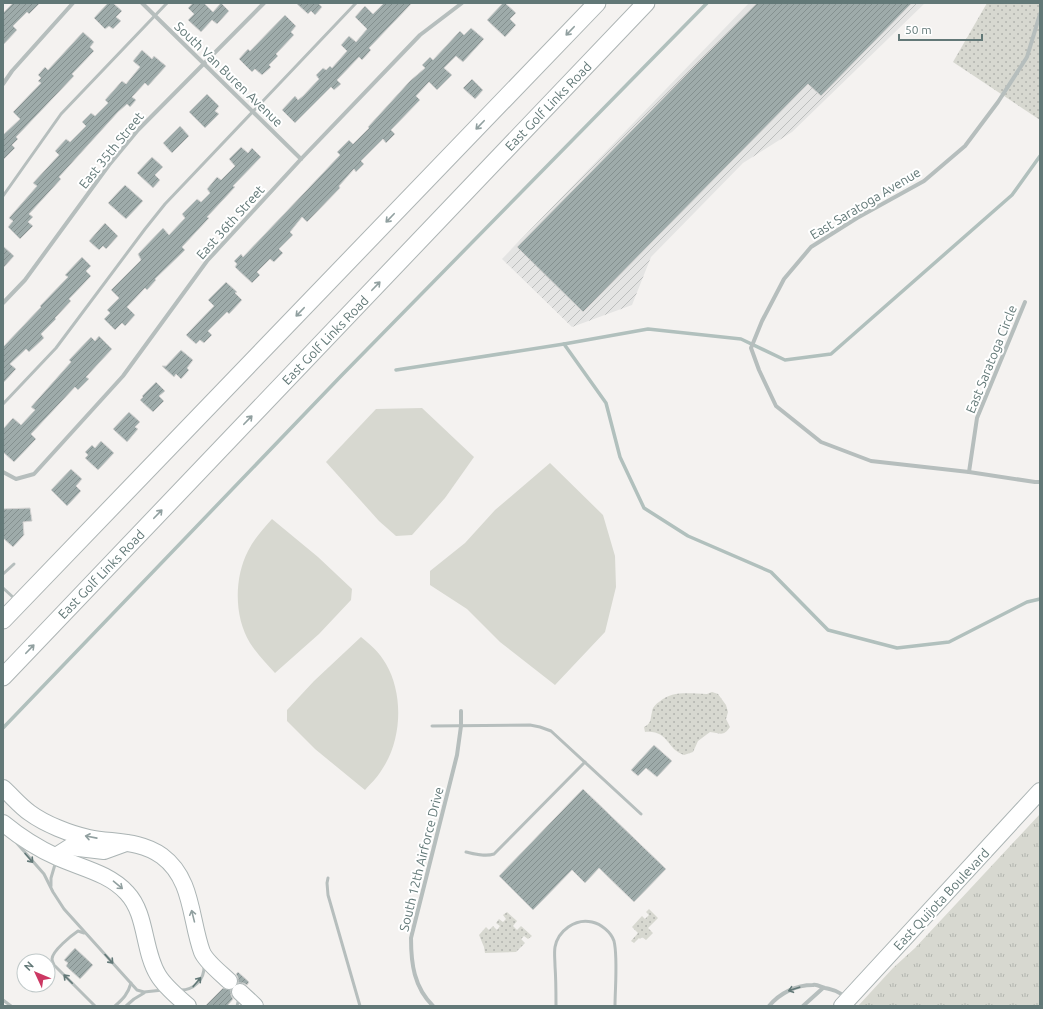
<svg xmlns="http://www.w3.org/2000/svg" width="1043" height="1009" font-family="Ubuntu,sans-serif">
<defs>
<pattern id="industrial-furrows" width="10" height="10" patternUnits="userSpaceOnUse"><rect width="10" height="10" fill="#e4e4e3"/><path d="M-1 1l2-2M0 10L10 0M9 11l2-2" fill="none" stroke="#bcbebd"/></pattern>
<pattern id="grass-dots" width="8" height="8" patternUnits="userSpaceOnUse"><rect width="8" height="8" fill="#d7d8d0"/><path d="M2 2h.1M6 6h.1" fill="none" stroke="#b2b4ae" stroke-width="1.8" stroke-linecap="round"/></pattern>
<pattern id="park-tufts" width="24" height="20" patternUnits="userSpaceOnUse"><rect width="24" height="20" fill="#d7d8d0"/><path d="M3 7l-1-3M5 7V3M7 7l1-3M15 17l-1-3M17 17v-4M19 17l1-3" fill="none" stroke="#b2b4ae"/></pattern>
<pattern id="building-hatch" width="6" height="6" patternUnits="userSpaceOnUse"><rect width="6" height="6" fill="#9eabaa"/><path d="M-1 1l2-2M0 6l6-6M5 7l2-2" fill="none" stroke="#84908f"/></pattern>
</defs>
<rect width="100%" height="100%" fill="#f4f2f0"/>
<polygon fill="url(#industrial-furrows)" points="749,3 925,3 792,132 743,163 651,257 632,305 572,327 502,259"/>
<g fill="url(#grass-dots)">
<polygon points="987,3 1040,3 1040,120 953,62"/>
<path d="M712,692l6,2 8,11 2,7 -2,7 4,8c-7,10 -9,6 -20,5l-12,9 -5,11 -9,3c-18,-6 -15,-25 -39,-23l-1,-5c8,-4 6,-8 8,-15 0,-4 4,-8 7,-10 14,-12 31,-8 48,-8z"/>
<polygon points="649,909 658,918 648,928 653,933 646,940 642,937 640,939 639,938 634,943 631,941 638,933 632,927 642,916 645,919 649,915 646,912"/>
<polygon points="507,912 517,921 513,926 517,930 521,926 532,936 528,939 524,936 521,939 525,943 516,952 485,953 484,947 479,935 486,927 489,930 493,926 497,930 500,926 496,923 499,919 503,922 506,919 503,915"/>
</g>
<polygon fill="url(#park-tufts)" points="1040,814 1040,1006 858,1006 893,968 915,948"/>
<g fill="#d7d8d0">
<polygon points="422,408 474,457 445,498 412,535 396,536 379,521 326,462 376,409"/>
<polygon points="550,463 603,515 615,556 616,587 605,632 555,685 500,642 467,609 430,585 430,571 465,543 495,510"/>
<path d="M272,519l46,38 34,32 -1,11 -32,34 -44,39c-9,-10 -18,-19 -25,-30 -16,-26 -16,-65 -2,-92 6,-12 15,-22 24,-32z"/>
<path d="M361,637c10,8 18,15 25,27 18,31 16,77 -5,107 -4,7 -11,13 -16,19l-50,-41 -28,-28v-11l27,-29z"/>
</g>
<g fill="none" stroke-linecap="round" stroke-linejoin="round">
<g stroke="#b1c0bd" stroke-width="3.5">
<polyline points="564,344 648,329 741,339 785,360 831,354 1012,195 1040,156"/>
<polyline points="396,370 564,344 606,403 620,457 644,508 688,536 771,572 828,630 897,648 949,642 1027,602 1040,599"/>
<polyline points="3,728 341,376 707,3"/>
</g>
</g>
<g fill="url(#building-hatch)" stroke="#d5d4d3">
<polygon points="13,3 40,3 29,14 27,12 13,26 17,30 3,45 3,13"/>
<polygon points="108,3 113,3 122,11 116,17 121,21 113,29 109,26 105,29 94,18"/>
<polygon points="193,3 204,3 213,12 221,3 229,11 217,24 212,20 201,32 188,20 194,14 188,8"/>
<polygon points="296,3 318,3 322,7 315,15 311,11 308,14"/>
<polygon points="384,3 412,3 369,48 371,50 362,60 359,57 337,80 341,84 334,90 331,87 295,123 282,110 295,96 298,100 303,96 319,79 316,75 323,68 326,70 330,66 332,68 347,51 341,45 349,36 356,42 367,29 355,17 365,6 373,14"/>
<polygon points="503,3 505,3 516,13 510,19 516,25 505,37 487,20"/>
<polygon points="757,3 912,3 821,96 808,84 583,312 517,247"/>
<polygon points="285,15 296,26 291,32 294,35 276,54 278,56 269,65 271,67 262,75 255,69 252,72 239,59 248,49 250,51"/>
<polygon points="471,28 484,39 463,62 456,56 444,68 452,75 437,90 429,82 416,96 420,100 391,130 395,134 386,143 383,139 361,161 364,164 356,172 354,169 339,186 340,188 307,222 302,217 290,232 293,235 279,249 283,253 274,262 270,259 257,272 260,275 252,283 235,267 237,264 234,261 241,254 243,257 305,192 340,155 337,152 349,140 353,144 369,128 368,127 410,81 425,68 422,65 430,57 433,60 460,31 464,35"/>
<polygon points="83,32 94,42 90,47 94,51 72,74 74,76 16,137 18,139 12,145 15,148 3,160 3,135 20,119 13,112 41,83 38,81 41,78 38,75 45,67 48,70"/>
<polygon points="142,50 152,59 154,56 166,66 148,86 145,83 132,97 136,100 130,107 127,104 118,112 59,177 61,179 29,214 33,217 28,222 33,226 20,239 8,227 13,221 9,218 37,186 33,183 59,155 55,151 66,139 70,142 86,126 82,122 91,113 95,116 108,103 105,100 122,81 126,84 140,67 133,61"/>
<polygon points="472,79 483,90 475,99 463,88"/>
<polygon points="207,94 219,106 215,111 219,114 205,128 189,112"/>
<polygon points="180,126 189,136 172,153 163,143"/>
<polygon points="241,147 248,153 252,148 261,157 233,186 235,187 207,217 209,218 182,247 185,250 155,279 156,280 147,290 145,288 127,307 135,315 125,326 122,323 115,330 104,319 110,313 107,310 119,298 111,290 141,260 138,254 163,228 169,235 185,218 182,214 197,199 201,202 210,193 207,189 217,177 221,180 235,166 229,159"/>
<polygon points="152,157 163,167 155,175 160,180 153,188 137,173"/>
<polygon points="125,185 143,201 126,219 108,203"/>
<polygon points="105,223 118,236 106,249 103,246 99,250 89,241"/>
<polygon points="3,246 14,256 3,268"/>
<polygon points="82,257 91,266 86,271 91,276 69,299 71,301 55,318 56,319 41,334 44,338 29,352 26,349 10,364 16,369 3,383 3,347 41,307 40,306 68,277 65,275"/>
<polygon points="226,282 237,292 235,293 242,300 229,314 227,312 208,331 212,335 204,343 200,340 196,344 186,335 214,306 208,300"/>
<polygon points="99,336 112,349 86,377 89,379 78,390 75,387 31,434 36,439 14,462 3,452 3,429 13,418 21,425 35,410 31,407 71,362 69,360 91,337 95,341"/>
<polygon points="181,350 193,360 187,368 189,370 181,379 176,374 174,377 162,366 166,366"/>
<polygon points="156,382 165,391 159,396 164,401 153,412 140,400 143,397 142,396"/>
<polygon points="129,412 140,422 135,427 138,429 127,442 113,429"/>
<polygon points="101,441 114,453 98,470 85,458 88,455 85,452 92,445 95,448"/>
<polygon points="71,469 82,479 76,486 81,491 67,506 51,490"/>
<polygon points="30,508 32,521 23,522 24,535 13,547 3,538 3,509"/>
<polygon points="654,745 672,761 657,777 646,768 638,776 631,770"/>
<polygon points="583,789 666,869 634,902 599,868 585,883 572,870 533,910 499,876"/>
<polygon points="75,948 93,965 80,979 66,966 68,963 64,960"/>
<polygon points="238,972 249,982 247,985 243,983 238,983 238,978 236,974"/>
<polygon points="223,988 231,990 231,995 233,999 227,1006 205,1006"/>
</g>
<g fill="none" stroke-linecap="round" stroke-linejoin="round">
<g stroke="#abb4b4" stroke-width="18">
<g id="secondary">
<path d="M3,788c9,8 17,18 27,25 15,11 40,21 59,25 25,5 51,2 73,18 31,23 28,63 40,96 4,10 20,22 27,29"/>
<path d="M3,823c17,14 34,25 54,34 24,11 52,16 70,36 20,21 16,58 31,82 7,12 20,22 30,31"/>
<polyline points="58,857 59,854 70,847 104,851 126,843"/>
<polyline points="240,992 255,1006"/>
<polyline points="842,1006 1040,791"/>
</g>
</g>
<g stroke="#adb4b4" stroke-width="19">
<g id="primary">
<polyline points="3,620 597,3"/>
<polyline points="3,677 646,3"/>
</g>
</g>
<g stroke="#b6bebd" stroke-width="3">
<polyline points="3,196 61,114 167,3"/>
<polyline points="3,404 56,348 145,229 165,204 356,3"/>
<polyline points="3,574 14,564"/>
<polyline points="3,588 15,599"/>
<polyline points="432,726 530,725 540,727 551,731 641,814"/>
<polyline points="15,841 44,874 53,892 64,909 137,990 144,992 163,990"/>
<path d="M466,852c9,2 19,5 28,2l91,-92"/>
<polyline points="328,878 327,883 328,895 360,1006"/>
<polyline points="51,886 51,878 56,861"/>
<path d="M84,933l-6,-2c-6,4 -26,20 -26,28 0,1 1,4 2,6l41,41"/>
<path d="M179,990c14,1 26,-10 25,-25"/>
<polyline points="3,1000 11,1006"/>
<path d="M115,1006c8,-7 13,-12 16,-23"/>
<polyline points="126,1006 134,999 144,993"/>
<polyline points="237,1006 239,998"/>
<path d="M556,1006c0,-13 0,-27 -1,-40 0,-6 -1,-13 0,-19 3,-16 20,-29 37,-25 9,2 19,10 22,19 4,16 1,48 1,65"/>
</g>
<g stroke="#b6bebd" stroke-width="4">
<polyline points="142,3 301,159"/>
<polyline points="1040,14 1027,57 998,102 965,146 924,181 857,218 811,247 784,279 762,321 751,348 759,370 776,406 821,442 871,461 969,472 1035,482 1040,482"/>
<polyline points="3,84 12,71 73,3"/>
<polyline points="3,303 25,280 109,165 138,130 264,3"/>
<polyline points="3,472 16,479 34,474 123,376 207,261 301,159 420,35 462,3"/>
<polyline points="969,472 977,418 1025,302"/>
<path d="M433,1006c-19,-19 -22,-42 -22,-68l46,-183 4,-29v-15"/>
<path d="M769,1006c11,-13 27,-21 44,-21 4,-1 8,2 12,3 9,2 13,3 20,9"/>
<polyline points="803,1006 823,988"/>
</g>
<use href="#secondary" stroke="#fff" stroke-width="16"/>
<use href="#primary" stroke="#fff" stroke-width="17"/>
</g>
<defs><path id="oneway-shaft" d="M-6 0H5M1.5-3L5.5 0L1.5 3" fill="none" stroke-width="1.6" stroke-linecap="round" stroke-linejoin="round"/></defs>
<g stroke="#91a0a0">
<use href="#oneway-shaft" transform="translate(570 31) rotate(134)"/>
<use href="#oneway-shaft" transform="translate(480 125) rotate(134)"/>
<use href="#oneway-shaft" transform="translate(390 218) rotate(134)"/>
<use href="#oneway-shaft" transform="translate(376 286) rotate(-46)"/>
<use href="#oneway-shaft" transform="translate(300 312) rotate(134)"/>
<use href="#oneway-shaft" transform="translate(248 420) rotate(-46)"/>
<use href="#oneway-shaft" transform="translate(158 514) rotate(-46)"/>
<use href="#oneway-shaft" transform="translate(30 649) rotate(-46)"/>
<use href="#oneway-shaft" transform="translate(91 837) rotate(-169)"/>
<use href="#oneway-shaft" transform="translate(118 885) rotate(40)"/>
<use href="#oneway-shaft" transform="translate(193 916) rotate(-104)"/>
</g>
<g stroke="#627877">
<use href="#oneway-shaft" transform="translate(29 858) rotate(49)"/>
<use href="#oneway-shaft" transform="translate(109 959) rotate(48)"/>
<use href="#oneway-shaft" transform="translate(68 979) rotate(-135)"/>
<use href="#oneway-shaft" transform="translate(197 982) rotate(-50)"/>
<use href="#oneway-shaft" transform="translate(794 989) rotate(162)"/>
</g>
<g text-anchor="middle" stroke-width="4" stroke-linejoin="round" paint-order="stroke">
<g font-size="13" fill="#627877" stroke="#fff">
<text transform="translate(229 74) rotate(44)" y="5">South Van Buren Avenue</text>
<text transform="translate(548 106) rotate(-46)" y="5">East Golf Links Road</text>
<text transform="translate(111 150) rotate(-51)" y="5">East 35th Street</text>
<text transform="translate(865 203) rotate(-31)" y="5">East Saratoga Avenue</text>
<text transform="translate(230 222) rotate(-48)" y="5">East 36th Street</text>
<text transform="translate(325 340) rotate(-46)" y="5">East Golf Links Road</text>
<text transform="translate(991 359) rotate(-68)" y="5">East Saratoga Circle</text>
<text transform="translate(101 574) rotate(-46)" y="5">East Golf Links Road</text>
<text transform="translate(421 859) rotate(-76)" y="5">South 12th Airforce Drive</text>
<text transform="translate(941 899) rotate(-47)" y="5">East Quijota Boulevard</text>
</g>
</g>
<rect width="1043" height="1009" fill="none" stroke="#627877" stroke-width="8"/>
<g transform="translate(36 973) rotate(314)"><circle r="19" fill="#ffffff" stroke="#c0c9c9"/>
<path d="M0-3L7 15L0 10L-7 15Z" fill="#cc3863"/>
<text y="-6" font-size="11" font-weight="bold" text-anchor="middle" fill="#627877">N</text>
</g>
<path d="M899 34v6h83v-6" fill="none" stroke="#627877" stroke-width="2"/>
<text x="905" y="34" font-size="12" fill="#627877" stroke="#ffffff" stroke-width="3" paint-order="stroke">50 m</text>
</svg>
